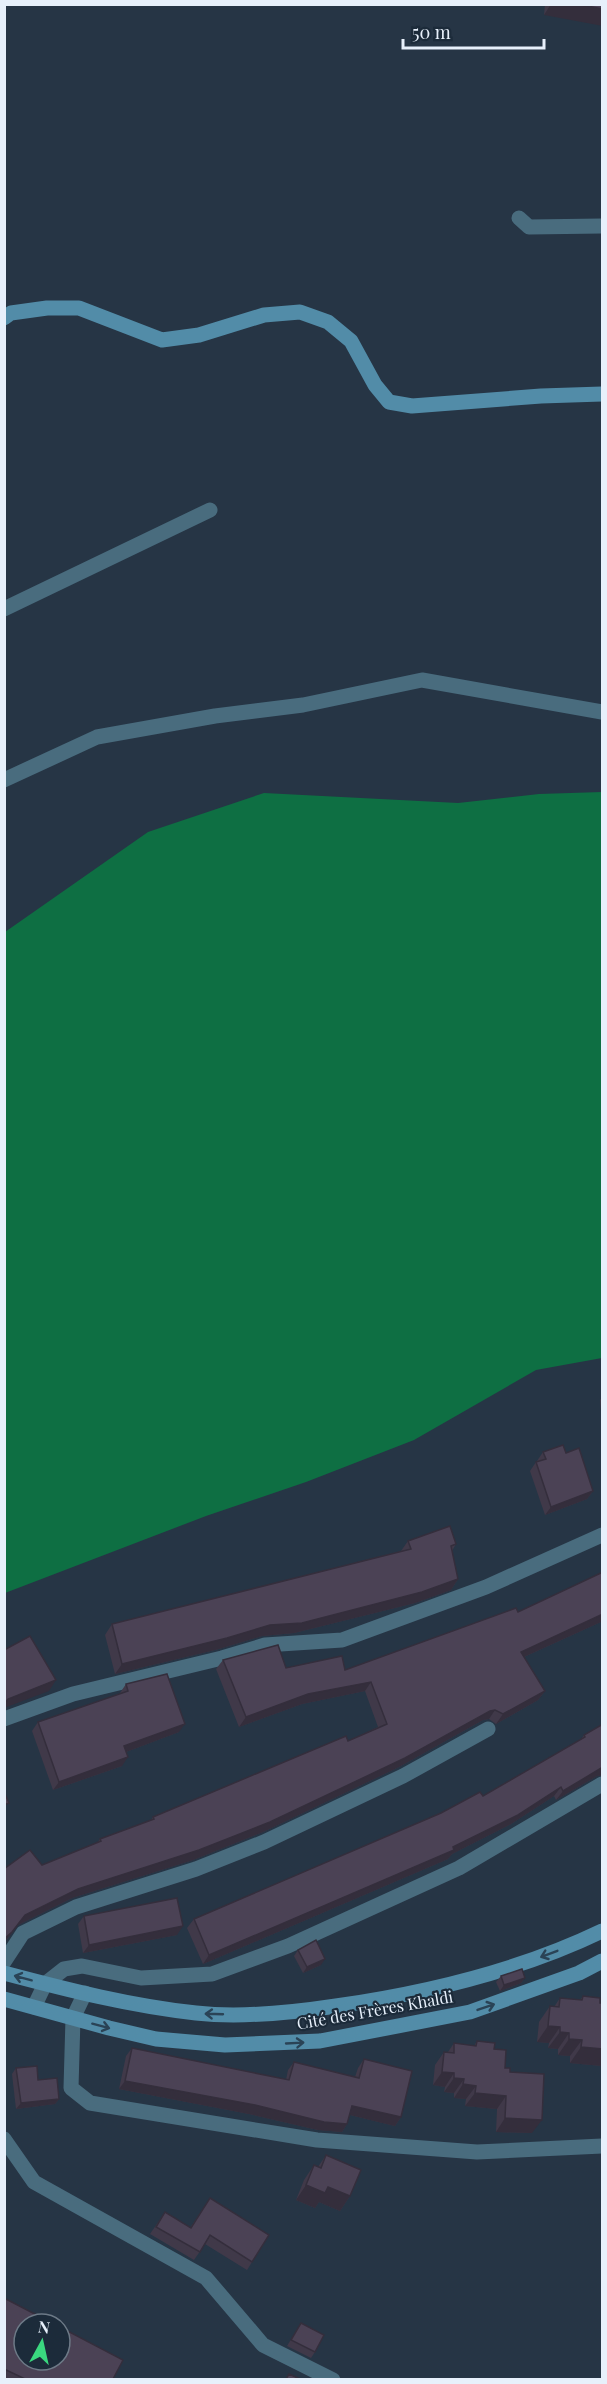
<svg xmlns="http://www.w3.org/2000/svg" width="607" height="2384" font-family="'Playfair Display',serif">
<rect width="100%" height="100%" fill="#263545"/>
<polygon fill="#0e6f43" points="602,792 602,1358 536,1370 414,1440 306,1482 206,1516 5,1593 5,932 148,832 264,793 458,803 539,794"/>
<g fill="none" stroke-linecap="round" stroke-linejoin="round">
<g stroke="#496c7e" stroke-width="15">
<polyline points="519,218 529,227 602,226"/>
<polyline points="4,609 210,510"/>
<polyline points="4,780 97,737 215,716 303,705 422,680 602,712"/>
<polyline points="4,1719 73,1694 222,1658 265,1645 342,1640 486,1587 602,1535"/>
<polyline points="4,1962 23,1933 76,1907 196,1869 264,1842 403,1776 488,1729"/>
<polyline points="85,1993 73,2018 71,2088 90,2103 317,2140 477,2152 602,2146"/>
<polyline points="34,2007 45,1984 64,1969 82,1966 141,1978 212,1974 288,1946 459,1868 602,1784"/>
<polyline points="4,2139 34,2182 206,2278 263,2345 333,2380"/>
</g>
<g stroke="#528ca8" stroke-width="15">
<polyline points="4,318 11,313 47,308 79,308 162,340 199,335 264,315 300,312 328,322 351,341 375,385 389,402 412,406 541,396 602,394"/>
<path d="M4,1973c64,17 127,33 192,40 46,5 94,0 140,-7 91,-13 183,-35 266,-75"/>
<polyline points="4,1999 109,2028 156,2039 225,2045 320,2041 470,2012 579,1973 602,1961"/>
</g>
</g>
<g fill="#403949">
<polygon points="545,4 603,4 544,15"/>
<polygon points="603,1396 603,1431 600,1400"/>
<polygon points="543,1452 566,1453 593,1491 587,1499 545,1515 530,1471 536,1462 538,1462 537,1461"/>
<polygon points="408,1541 456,1544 452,1551 458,1579 451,1590 415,1603 294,1633 262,1636 219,1649 115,1674 105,1635 112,1624 401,1551"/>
<polygon points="603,1572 603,1621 524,1657 545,1691 538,1700 496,1724 489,1719 483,1720 399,1767 263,1832 193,1860 72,1898 18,1925 4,1943 4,1869 42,1865 97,1843 100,1839 151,1820 153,1817 348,1741 378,1727 365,1691 302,1704 239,1727 216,1669 223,1660 286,1668 345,1670 518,1612"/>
<polygon points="126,1684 179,1732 126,1752 122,1766 53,1790 32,1731 38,1722 120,1694 120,1693"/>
<polygon points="603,1723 603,1775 597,1776 556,1800 554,1796 511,1824 452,1854 448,1859 203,1964 187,1928 194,1919 483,1796 581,1739 584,1735 601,1725"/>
<polygon points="84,1916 177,1935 83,1953 78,1924"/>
<polygon points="298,1950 321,1965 303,1973 294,1956"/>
<polygon points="501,1976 525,1978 521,1983 500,1991 496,1982"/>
<polygon points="583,1996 603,2003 602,2066 570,2063 570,2056 558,2055 558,2049 548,2048 549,2043 537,2042 539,2022 550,2006 554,2007 560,1998 580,2000"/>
<polygon points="477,2041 494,2049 505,2068 510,2072 532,2133 496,2132 497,2109 465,2106 466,2099 454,2098 454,2093 444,2092 445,2087 433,2085 435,2065 444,2052 448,2052 454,2043 474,2046"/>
<polygon points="132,2048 286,2080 288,2070 294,2062 355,2077 358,2068 364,2059 401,2117 395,2126 350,2115 347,2124 342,2132 318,2130 249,2114 119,2089 126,2056"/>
<polygon points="16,2068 38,2080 59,2099 55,2104 16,2109 12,2074"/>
<polygon points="326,2155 350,2196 340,2211 319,2202 315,2208 296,2200 304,2180 314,2165 318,2167"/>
<polygon points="210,2198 252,2262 247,2270 205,2244 194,2260 150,2234 165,2212 190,2228"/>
<polygon points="4,2298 113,2379 4,2379"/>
<polygon points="301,2323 315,2352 311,2358 287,2346"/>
</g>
<g fill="#342e3c">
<polygon points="551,4 577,4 603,9 603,26 544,15"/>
<polygon points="593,1491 587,1499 545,1515 551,1507"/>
<polygon points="458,1579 451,1590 415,1603 294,1633 262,1636 219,1649 115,1674 122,1664 270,1625"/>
<polygon points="603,1614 603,1621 515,1661 521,1652"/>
<polygon points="56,1680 49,1691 4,1708 4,1704 8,1699"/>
<polygon points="371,1682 365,1691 302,1704 239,1727 246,1717 308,1694"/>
<polygon points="545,1691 538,1700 496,1724 503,1714"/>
<polygon points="495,1710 489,1719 483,1720 399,1767 263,1832 193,1860 72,1898 18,1925 4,1943 4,1939 25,1915 78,1889 490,1711"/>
<polygon points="185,1724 179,1732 118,1755 124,1746"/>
<polygon points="128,1757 122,1766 53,1790 59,1782"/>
<polygon points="603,1767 603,1775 597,1776 556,1800 563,1791"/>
<polygon points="561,1787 554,1796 511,1824 452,1854 448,1859 203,1964 209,1955 453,1847"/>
<polygon points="183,1926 177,1935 83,1953 89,1945"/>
<polygon points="325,1959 321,1965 303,1973 307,1967"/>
<polygon points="525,1978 521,1983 500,1991 504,1985"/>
<polygon points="548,2026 560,2027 549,2043 537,2042"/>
<polygon points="560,2032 569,2033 558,2049 548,2048"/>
<polygon points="569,2039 582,2040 570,2056 558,2055"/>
<polygon points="581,2047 603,2049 602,2066 570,2063"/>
<polygon points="442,2072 454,2073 445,2087 433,2085"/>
<polygon points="454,2078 464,2079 454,2093 444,2092"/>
<polygon points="125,2081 255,2105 347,2124 342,2132 318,2130 249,2114 119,2089"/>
<polygon points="463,2084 476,2086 466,2099 454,2098"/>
<polygon points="475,2093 506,2096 497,2109 465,2106"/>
<polygon points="59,2099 55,2104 16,2109 21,2103"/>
<polygon points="352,2106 401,2117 395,2126 346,2114"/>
<polygon points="505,2118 542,2120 532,2133 496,2132"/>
<polygon points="306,2185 328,2187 350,2196 340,2211 319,2202 315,2208 296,2200"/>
</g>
<g fill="#4b4255" stroke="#342e3c" stroke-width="1.5">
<polygon points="577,4 603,4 603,9"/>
<polygon points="563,1445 566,1453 579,1448 593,1491 551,1507 536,1462 546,1459 543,1452"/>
<polygon points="450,1526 456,1544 451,1546 458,1579 422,1592 302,1623 270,1625 227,1638 122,1664 112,1624 411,1549 408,1541"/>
<polygon points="603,1572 603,1614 521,1652 545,1691 503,1714 495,1710 490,1711 405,1758 270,1822 199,1850 78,1889 25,1915 12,1932 4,1939 4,1869 30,1850 42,1865 101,1841 100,1839 154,1819 153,1817 346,1736 348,1741 387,1724 371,1682 308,1694 246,1717 223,1660 278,1645 286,1668 342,1656 345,1670 516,1608 518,1612"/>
<polygon points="30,1636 56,1680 8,1699 4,1704 4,1650"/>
<polygon points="167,1674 185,1724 124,1746 128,1757 59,1782 38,1722 128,1691 126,1684"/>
<polygon points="603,1724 603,1767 563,1791 561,1787 518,1815 453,1847 454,1850 209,1955 194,1919 441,1813 480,1792 483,1796 585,1737 584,1735"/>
<polygon points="4,1792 9,1803 4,1805"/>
<polygon points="177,1898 183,1926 89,1945 84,1916"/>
<polygon points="316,1940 325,1959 307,1967 298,1950"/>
<polygon points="522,1969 525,1978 504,1985 501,1976"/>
<polygon points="583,1996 600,1998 600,2003 603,2003 603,2049 581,2047 582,2040 569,2039 569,2033 560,2032 560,2027 548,2026 550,2006 559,2007 560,1998 582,2000"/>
<polygon points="477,2041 495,2043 494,2049 506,2050 505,2068 510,2068 510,2072 544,2074 542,2120 505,2118 506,2096 475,2093 476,2086 463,2084 464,2079 454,2078 454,2073 442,2072 444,2052 454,2053 454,2043 476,2046"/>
<polygon points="132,2048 289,2080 294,2062 359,2078 364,2059 412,2071 401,2117 352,2106 347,2124 324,2122 255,2105 125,2081"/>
<polygon points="37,2066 38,2080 57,2078 59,2099 21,2103 16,2068"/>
<polygon points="326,2155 361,2170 350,2196 328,2187 325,2193 306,2185 314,2165 321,2168"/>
<polygon points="210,2198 269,2235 252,2262 210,2235 200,2252 156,2227 165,2212 191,2228"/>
<polygon points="4,2298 54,2324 24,2324 24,2360 60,2360 60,2327 123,2360 113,2379 25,2379 4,2369"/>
<polygon points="301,2323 324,2335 315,2352 291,2340"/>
<polygon points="289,2374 300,2379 286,2379"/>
</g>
<defs><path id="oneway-shaft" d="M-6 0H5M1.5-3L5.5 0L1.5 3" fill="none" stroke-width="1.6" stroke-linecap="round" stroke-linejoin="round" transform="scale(1.5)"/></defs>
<g stroke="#2a4356">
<use href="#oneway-shaft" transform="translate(549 1954) rotate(159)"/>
<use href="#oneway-shaft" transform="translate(23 1978) rotate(-165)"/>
<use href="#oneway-shaft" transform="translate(486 2007) rotate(-19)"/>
<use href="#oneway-shaft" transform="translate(214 2014) rotate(-178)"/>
<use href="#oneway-shaft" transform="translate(101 2026) rotate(15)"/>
<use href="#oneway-shaft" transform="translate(295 2043) rotate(-3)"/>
</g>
<g text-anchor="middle" stroke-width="4.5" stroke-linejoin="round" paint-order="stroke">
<g font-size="16" fill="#e7f0fb" stroke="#1c2b3a">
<text transform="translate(375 2010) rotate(-10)" y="6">Cité des Frères Khaldi</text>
</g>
</g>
<rect width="607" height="2384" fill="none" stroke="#e7f0fb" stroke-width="12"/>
<g transform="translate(42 2342) rotate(8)"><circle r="28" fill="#1c2b3a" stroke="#6d7a87" stroke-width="1.5"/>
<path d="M0-4.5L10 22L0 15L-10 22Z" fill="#3ad87f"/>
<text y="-9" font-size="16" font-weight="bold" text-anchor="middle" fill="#e7f0fb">N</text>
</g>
<path d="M403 39v9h141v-9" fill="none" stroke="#e7f0fb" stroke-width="3"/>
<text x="412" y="39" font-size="18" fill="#e7f0fb" stroke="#1c2b3a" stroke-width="4.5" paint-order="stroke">50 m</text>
</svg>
